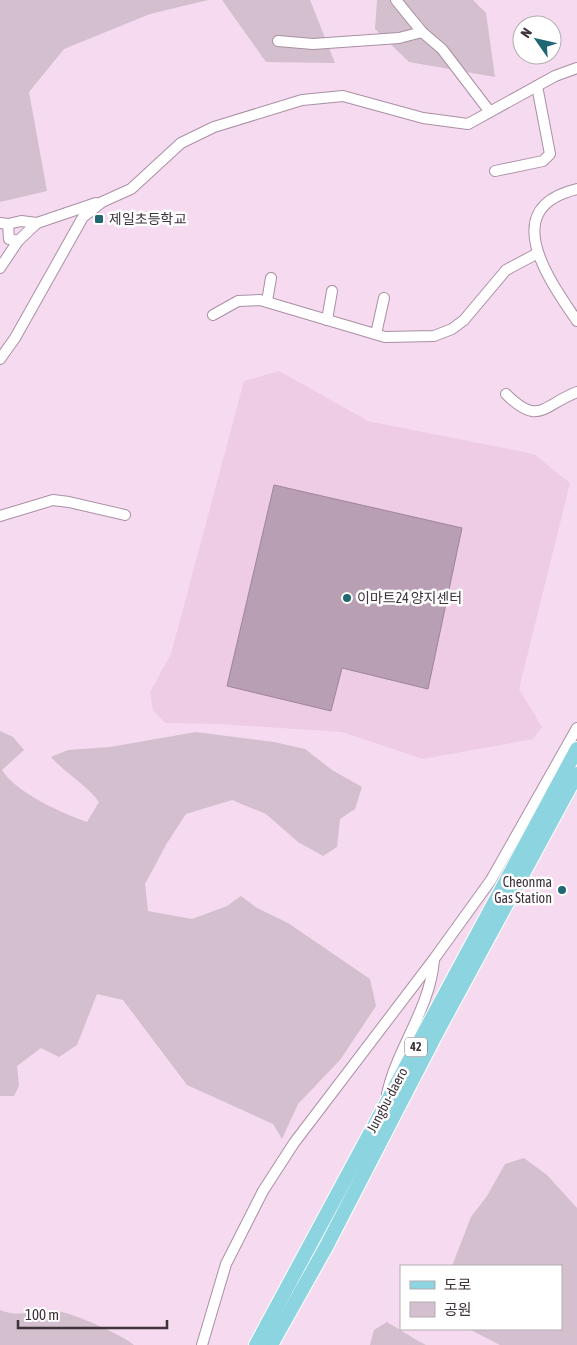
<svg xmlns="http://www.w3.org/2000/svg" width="577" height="1345" font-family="'Asap Condensed','Noto Sans KR',sans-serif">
<rect width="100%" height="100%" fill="#f6daef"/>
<polygon fill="#eecce6" points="279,371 368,421 534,454 570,483 519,689 542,727 533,739 423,759 342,732 219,724 165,723 153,710 150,692 171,654 244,381"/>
<g fill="#d3bfce">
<polygon points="0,0 208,0 150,14 64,49 29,92 47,191 0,202"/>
<polygon points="222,0 310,0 335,63 266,62"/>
<polygon points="377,0 473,0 486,13 495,77 409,62 375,29"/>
<path d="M0,731l13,6 11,13 -22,20c13,22 61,44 85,52l12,-20c-13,-18 -33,-28 -48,-45l17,-7 42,-3 86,-15 78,10 31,7 27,21 30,17 -7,22 -15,10 -3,28 -14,9 -25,-14 -32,-28 -34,-14 -46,14 -19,29 -22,41 3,27 44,8 35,-13 14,-10 16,12 31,15 82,56 6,27 -36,54 -42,44 -16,35 -9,-15 -86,-39 -64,-85 -26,-6 -20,51 -18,12 -18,-9 -24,18 2,20 -5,10h-14z"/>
<polygon points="524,1158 547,1175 577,1208 577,1345 500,1345 469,1329 561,1329 561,1266 452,1266 471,1217 487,1196 505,1164"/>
<path d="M0,1310c18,8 38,0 57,1 14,1 67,25 77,34h-134z"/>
<polygon points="387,1322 420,1342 426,1345 370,1345 374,1330"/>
</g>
<polygon fill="#b99fb3" stroke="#9f8599" points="274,485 462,528 428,689 342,668 331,711 227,686"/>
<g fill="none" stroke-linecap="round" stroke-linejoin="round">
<g stroke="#aa90a4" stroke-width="12">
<g id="minor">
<polyline points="396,0 422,32 442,49 490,112"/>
<polyline points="278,41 313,44 399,38 422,32"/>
<polyline points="495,171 543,161 550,154 537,86"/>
<path d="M577,189c-80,19 -28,91 0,132"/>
<polyline points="0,223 8,224 21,221 37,223"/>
<polyline points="8,224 9,239 18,241"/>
<polyline points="0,268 18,241 37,223 96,203"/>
<polyline points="267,301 271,278"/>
<polyline points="213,315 238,301 260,300 385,337 434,336 452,329 464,320 506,270 538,253"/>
<polyline points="327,320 332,291"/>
<polyline points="376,334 384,298"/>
<polyline points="0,359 15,338 83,217 102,202 131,189 181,143 214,127 302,100 343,96 423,118 468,124 555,76 577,68"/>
<path d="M506,394c33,33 37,11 71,-2"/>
<polyline points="0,516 53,500 69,502 125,515"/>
<path d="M387,1094c10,-46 43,-85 47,-134"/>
<polyline points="202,1345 226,1264 263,1191 294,1143 434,959 491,880 577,728"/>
</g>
</g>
<g stroke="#fff" stroke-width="16">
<g id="major">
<polyline points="256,1345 577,749"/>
<polyline points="271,1345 326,1247 436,1034 577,774"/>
</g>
</g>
<use href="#minor" stroke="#fff" stroke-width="10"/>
<use href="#major" stroke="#8dd4e1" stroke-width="14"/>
</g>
<g fill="#1e6773" stroke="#fff" stroke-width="2">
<rect x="94" y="214" width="10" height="10" rx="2.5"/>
<circle cx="347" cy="598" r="5"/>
<circle cx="562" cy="890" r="5"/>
</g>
<g text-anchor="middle" stroke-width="5" stroke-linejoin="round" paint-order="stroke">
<rect fill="#fff" stroke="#787076" stroke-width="1" x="405" y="1037.5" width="22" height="19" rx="4"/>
<g font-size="12" font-weight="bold" fill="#3e333b">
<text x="416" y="1051">42</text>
</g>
<g font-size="14" fill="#3e333b" stroke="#fff" text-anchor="start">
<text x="109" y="224">제일초등학교</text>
<text x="357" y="603">이마트24 양지센터</text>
<text x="552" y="887" text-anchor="end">Cheonma<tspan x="552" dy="16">Gas Station</tspan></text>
</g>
<g font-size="14" fill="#3e333b" stroke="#fff">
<text transform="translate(387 1100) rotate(-62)" y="5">Jungbu-daero</text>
</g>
</g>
<rect x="400" y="1265" width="162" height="65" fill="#ffffff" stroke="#b2adb1"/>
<rect x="410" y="1281" width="25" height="8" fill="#8dd4e1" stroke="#b2adb1"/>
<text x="444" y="1290" font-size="15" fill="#3e333b">도로</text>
<rect x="410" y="1302" width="25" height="15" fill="#d3bfce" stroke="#b2adb1"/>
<text x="444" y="1315" font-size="15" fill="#3e333b">공원</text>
<g transform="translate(537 40) rotate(304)"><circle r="24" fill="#ffffff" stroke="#b2adb1"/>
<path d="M0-4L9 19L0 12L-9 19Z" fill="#1e6773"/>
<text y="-8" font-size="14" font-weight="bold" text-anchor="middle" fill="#3e333b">N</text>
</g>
<path d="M18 1320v8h149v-8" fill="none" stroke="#3e333b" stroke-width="2.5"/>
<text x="25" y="1320" font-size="15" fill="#3e333b" stroke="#ffffff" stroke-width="4" paint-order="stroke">100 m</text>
</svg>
